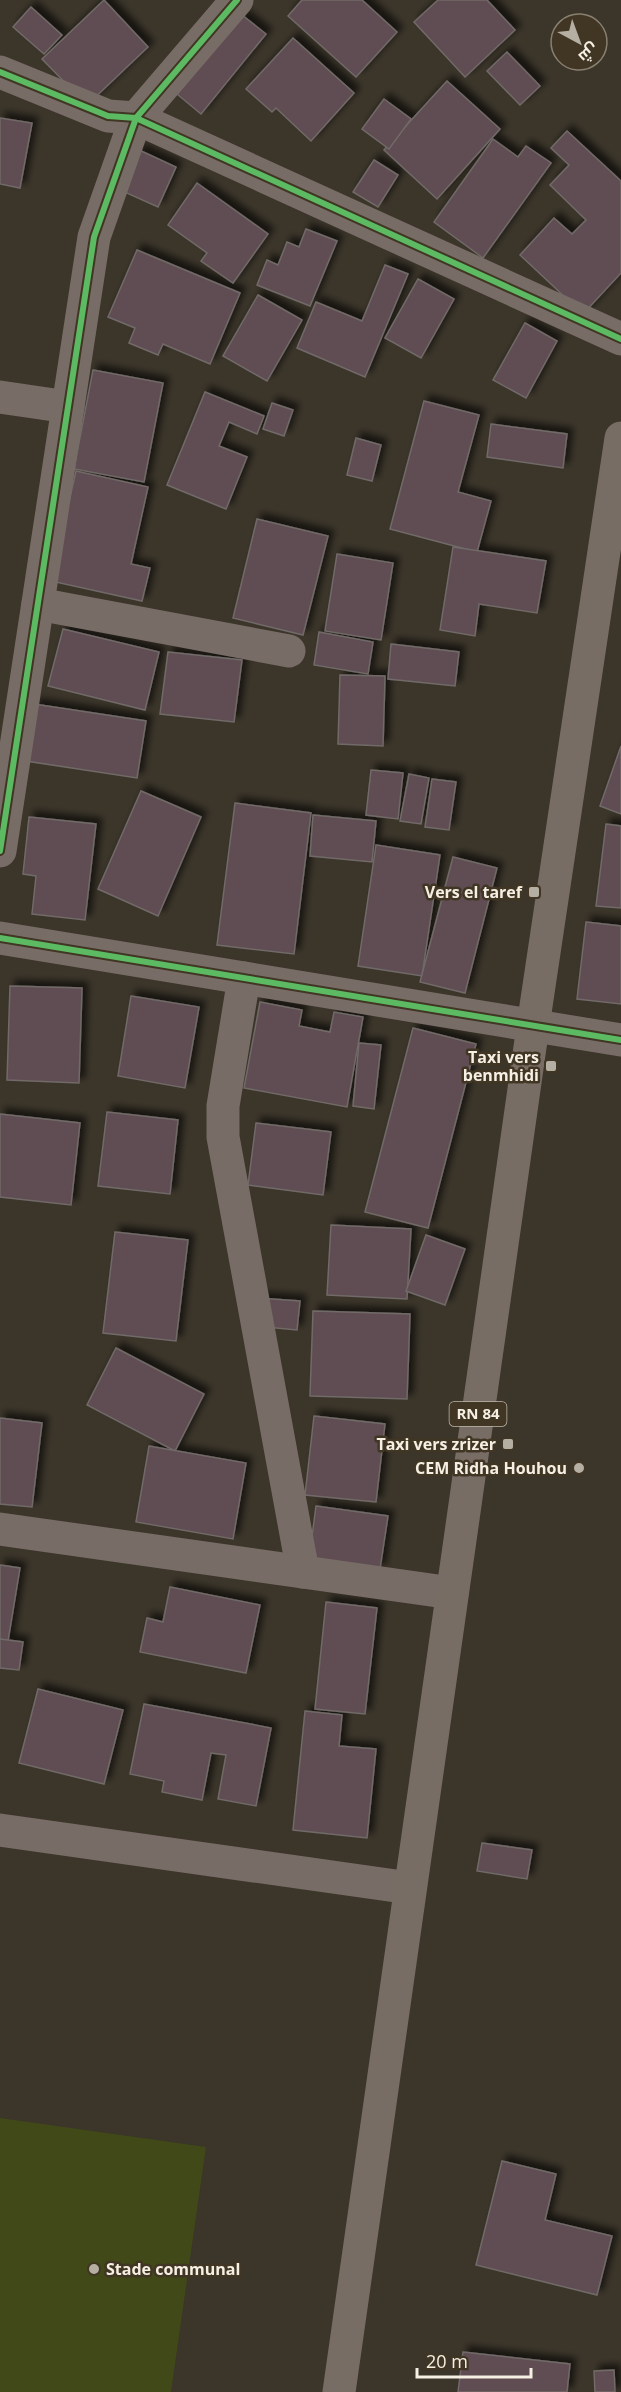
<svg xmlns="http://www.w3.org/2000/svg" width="621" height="2392" font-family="'Open Sans',Cairo,sans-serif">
<defs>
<filter id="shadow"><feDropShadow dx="5.5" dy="-5.5" stdDeviation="3" flood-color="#0009"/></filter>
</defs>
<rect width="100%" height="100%" fill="#3b352a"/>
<polygon fill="#404917" points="0,2118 206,2147 171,2392 0,2392"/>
<g fill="#5e4d52" stroke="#716a68" stroke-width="1.5" filter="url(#shadow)">
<polygon points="104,0 148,47 87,105 42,59"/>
<polygon points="302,0 362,0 397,32 356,77 288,16"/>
<polygon points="438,0 487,0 515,30 465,77 414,22"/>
<polygon points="31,7 62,35 44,54 13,27"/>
<polygon points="242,15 266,34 201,114 177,94"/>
<polygon points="293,38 354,93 311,141 276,108 272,112 246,89"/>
<polygon points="507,52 540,86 520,105 487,71"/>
<polygon points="447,81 500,129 437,199 384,150"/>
<polygon points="384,99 411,119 389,149 362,129"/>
<polygon points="0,118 32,123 20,188 0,184"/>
<polygon points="567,131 621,181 621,273 583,314 520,255 554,218 572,234 586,220 550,185 569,165 551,148"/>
<polygon points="493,139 518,157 526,146 551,163 483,258 434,222"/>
<polygon points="139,150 176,167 158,207 120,190"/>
<polygon points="374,160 398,175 378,207 353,192"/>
<polygon points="197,183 268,234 233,283 201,261 207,253 168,225"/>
<polygon points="306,229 337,241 310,306 257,285 267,260 278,265 287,242 299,247"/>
<polygon points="137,250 240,293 210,364 163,344 158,355 129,343 135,328 108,317"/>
<polygon points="385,265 408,274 365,377 297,348 316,302 362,321"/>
<polygon points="418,279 454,299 421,358 385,338"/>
<polygon points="258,295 302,320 267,381 223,356"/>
<polygon points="525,323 557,341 526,398 493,380"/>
<polygon points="93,370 163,383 144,482 74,469"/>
<polygon points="205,392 264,416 257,434 229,422 219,446 247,457 226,509 167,485"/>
<polygon points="424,401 479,415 458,492 491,501 477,552 390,529"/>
<polygon points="272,403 293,410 284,436 263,429"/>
<polygon points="491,424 567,434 563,468 487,457"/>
<polygon points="356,438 381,445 372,481 347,475"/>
<polygon points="76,471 148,487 131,564 150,568 142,601 51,581"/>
<polygon points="257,519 328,536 303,635 233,618"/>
<polygon points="453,547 546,561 537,613 479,604 475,636 440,630"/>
<polygon points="337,554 393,563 381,640 325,631"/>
<polygon points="63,629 159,652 145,710 48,686"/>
<polygon points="319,632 373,642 368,674 314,665"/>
<polygon points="391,644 459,652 455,686 388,679"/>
<polygon points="168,652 242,660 234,722 160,714"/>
<polygon points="340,675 385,676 383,746 338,744"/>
<polygon points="34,704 146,721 137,778 26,761"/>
<polygon points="621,746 621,814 600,806"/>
<polygon points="371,770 403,773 398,819 366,815"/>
<polygon points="409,774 429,778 421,824 400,821"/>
<polygon points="432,779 456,782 449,830 425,827"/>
<polygon points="141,791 201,817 158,916 98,889"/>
<polygon points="235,803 311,813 294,954 217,945"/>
<polygon points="313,815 376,821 372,862 310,856"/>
<polygon points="29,817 96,824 85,920 32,914 36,876 23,874"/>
<polygon points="606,824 621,826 621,908 596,906"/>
<polygon points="376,845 440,855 422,976 358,966"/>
<polygon points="453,857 497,868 465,993 420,982"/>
<polygon points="586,922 621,926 621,1004 577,999"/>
<polygon points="10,986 82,988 79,1083 7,1080"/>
<polygon points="131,996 199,1007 185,1088 118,1076"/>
<polygon points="260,1002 302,1010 299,1026 330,1032 334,1012 363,1017 347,1107 244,1088"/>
<polygon points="413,1028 476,1044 428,1228 365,1212"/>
<polygon points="359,1043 381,1045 374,1109 353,1106"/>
<polygon points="107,1112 178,1120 170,1194 98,1186"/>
<polygon points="0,1114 80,1123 71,1205 0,1197"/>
<polygon points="256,1123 331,1132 323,1195 248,1185"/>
<polygon points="331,1225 411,1229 407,1299 327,1295"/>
<polygon points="115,1232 188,1240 176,1341 103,1333"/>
<polygon points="426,1235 465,1249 445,1305 406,1291"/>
<polygon points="258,1298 300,1301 297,1330 255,1326"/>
<polygon points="313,1311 410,1314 407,1399 310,1396"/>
<polygon points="116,1348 204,1394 175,1451 87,1405"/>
<polygon points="314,1416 385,1424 376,1502 305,1495"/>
<polygon points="0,1418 42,1423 32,1507 0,1504"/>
<polygon points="149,1446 246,1463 233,1539 136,1522"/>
<polygon points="316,1506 388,1516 380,1569 309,1559"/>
<polygon points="0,1565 20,1568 8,1641 0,1640"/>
<polygon points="170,1587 260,1605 246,1673 140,1652 147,1618 163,1622"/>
<polygon points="326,1602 377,1608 365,1714 315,1709"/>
<polygon points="0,1639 23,1642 19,1670 0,1668"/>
<polygon points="38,1689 123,1710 104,1784 19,1763"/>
<polygon points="144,1704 271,1728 256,1806 218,1799 226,1755 211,1753 202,1800 162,1792 164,1781 130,1774"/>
<polygon points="305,1711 342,1715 339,1746 376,1749 367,1838 293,1830"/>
<polygon points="482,1843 532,1850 527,1879 477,1871"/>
<polygon points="502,2161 556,2174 545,2220 612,2236 597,2295 476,2265"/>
<polygon points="463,2352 570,2364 567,2392 458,2392"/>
<polygon points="614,2370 615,2392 595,2392 594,2371"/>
</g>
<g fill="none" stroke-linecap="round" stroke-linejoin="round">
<g stroke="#786c66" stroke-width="33">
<polyline points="0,72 108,116 136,118 621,339"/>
<polyline points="0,397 68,407"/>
<polyline points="38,604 289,651"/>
<polyline points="0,851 94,237 136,118 237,0"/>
<polyline points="0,938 621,1040"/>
<polyline points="244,978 223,1106 223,1137 303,1572"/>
<polyline points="0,1529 452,1593"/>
<polyline points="0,1830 410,1888"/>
</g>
<polyline stroke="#786d65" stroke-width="33" points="339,2392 533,1026 621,438"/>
<g stroke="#413624" stroke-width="10">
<g id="cycleway">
<polyline points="0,72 108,116 136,118 621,339"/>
<polyline points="0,851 94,237 136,118 237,0"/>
<polyline points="0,938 621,1040"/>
</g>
</g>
<use href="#cycleway" stroke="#5cba63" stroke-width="6"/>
</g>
<g fill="#b5aea3" stroke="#413624" stroke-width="2">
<rect x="528" y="886" width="12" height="12" rx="3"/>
<rect x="545" y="1060" width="12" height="12" rx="3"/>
<rect x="502" y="1438" width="12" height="12" rx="3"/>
<circle cx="579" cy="1468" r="6"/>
<circle cx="94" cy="2269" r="6"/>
</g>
<g text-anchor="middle" stroke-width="5" stroke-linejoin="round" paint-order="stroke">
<rect fill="#413624" stroke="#c0b8aa" stroke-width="1.5" x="449.5" y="1402" width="57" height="24" rx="4.5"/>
<g font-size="15" font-weight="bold" fill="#f6efe4">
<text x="478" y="1419">RN 84</text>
</g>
<g font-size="16" font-weight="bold" fill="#f6efe4" stroke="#413624" text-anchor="end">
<text x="522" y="898">Vers el taref</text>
<text x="539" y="1063">Taxi vers<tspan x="539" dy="18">benmhidi</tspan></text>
<text x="496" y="1450">Taxi vers zrizer</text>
<text x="567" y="1474">CEM Ridha Houhou</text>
<text x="106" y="2275" text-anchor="start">Stade communal</text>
</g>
</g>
<g transform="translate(579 42) rotate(139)"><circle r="28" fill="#413624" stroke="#898071" stroke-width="1.5"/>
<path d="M0-4.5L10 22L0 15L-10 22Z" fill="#b5aea3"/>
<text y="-9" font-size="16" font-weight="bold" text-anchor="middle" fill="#f6efe4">ش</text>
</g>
<path d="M417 2368v9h114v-9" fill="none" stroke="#f6efe4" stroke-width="3"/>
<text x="426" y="2368" font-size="18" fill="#f6efe4" stroke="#413624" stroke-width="4.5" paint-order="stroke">20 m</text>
</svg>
